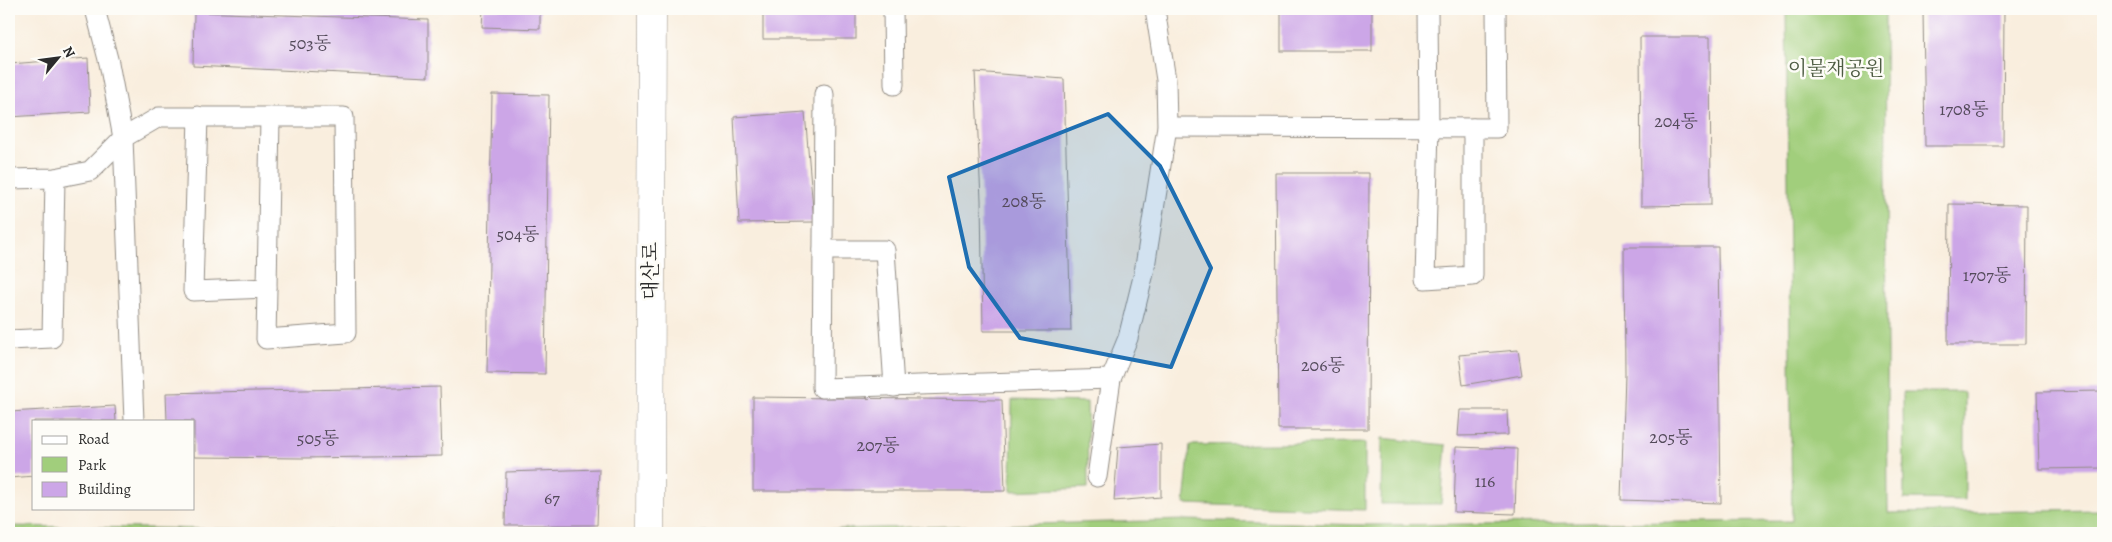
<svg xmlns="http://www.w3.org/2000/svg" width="2112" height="542" font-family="Alegreya,'Noto Serif KR',serif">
<rect width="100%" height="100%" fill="#fdfcf7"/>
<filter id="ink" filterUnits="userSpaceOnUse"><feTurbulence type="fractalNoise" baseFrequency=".02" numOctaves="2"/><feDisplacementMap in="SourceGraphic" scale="10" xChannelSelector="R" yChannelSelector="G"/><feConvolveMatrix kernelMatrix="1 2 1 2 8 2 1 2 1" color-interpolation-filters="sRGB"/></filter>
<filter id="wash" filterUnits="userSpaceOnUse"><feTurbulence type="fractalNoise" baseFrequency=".0096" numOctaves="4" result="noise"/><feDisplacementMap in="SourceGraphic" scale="20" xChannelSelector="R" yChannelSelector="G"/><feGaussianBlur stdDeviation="1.12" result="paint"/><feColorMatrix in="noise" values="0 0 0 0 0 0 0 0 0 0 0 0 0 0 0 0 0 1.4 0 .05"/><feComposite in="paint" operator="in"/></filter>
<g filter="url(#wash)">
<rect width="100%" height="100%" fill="#f9eede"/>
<g fill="#a1ce7c" stroke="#667c54">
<polygon points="1786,9 1885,9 1888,513 2103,510 2103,533 687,533 1186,520 1365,525 1792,521"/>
<polygon points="1903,392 1965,392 1965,500 1904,499"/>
<polygon points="1012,400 1087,402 1088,488 1011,491"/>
<polygon points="1382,438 1446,445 1441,504 1381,504"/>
<polygon points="1365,443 1365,510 1184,504 1190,445"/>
<polygon points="9,526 497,533 599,533 9,533"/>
</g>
<g id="blocks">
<g fill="#cca6e7">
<polygon points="483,9 540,9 540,29 482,27"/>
<rect x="763" y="9" width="93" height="30"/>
<rect x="1281" y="9" width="91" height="42"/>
<polygon points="2004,9 2003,146 1925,146 1923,10"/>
<polygon points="194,12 428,20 428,77 193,66"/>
<polygon points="1640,37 1710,37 1711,205 1641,206"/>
<polygon points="88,58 90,112 9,117 9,64"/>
<polygon points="975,72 1064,79 1071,331 983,331 981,200"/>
<polygon points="492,94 549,95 545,374 487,373"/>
<polygon points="805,112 814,222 739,223 734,117"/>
<polygon points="1276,173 1369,173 1368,429 1278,429"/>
<polygon points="1949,204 2027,205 2026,344 1948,344"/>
<polygon points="1624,247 1718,247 1721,503 1621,500 1625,374"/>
<polygon points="1518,350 1522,375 1463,385 1459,355"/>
<polygon points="440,387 442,456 302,458 194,457 194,421 167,421 166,393"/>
<polygon points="2103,391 2103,468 2039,469 2037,392"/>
<polygon points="753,397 1002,400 1005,491 753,491"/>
<polygon points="115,406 116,421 34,421 34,476 9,478 9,412"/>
<polygon points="1460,410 1507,410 1508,435 1458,436"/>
<polygon points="1161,444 1161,497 1114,501 1118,447"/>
<polygon points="1456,447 1517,449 1515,514 1454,512"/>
<polygon points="599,469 597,525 505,525 506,472"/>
</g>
</g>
</g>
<g filter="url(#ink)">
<use href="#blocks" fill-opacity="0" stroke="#928c84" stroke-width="1"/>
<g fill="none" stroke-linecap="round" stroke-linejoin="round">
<g stroke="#928c84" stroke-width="21">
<g id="lane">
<polyline points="95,9 109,63 123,138 134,421"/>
<polyline points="893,9 894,85"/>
<polyline points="1428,9 1429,127 1425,279 1473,276 1473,128"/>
<polyline points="824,94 822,388 1111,379"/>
<polyline points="1167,127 1497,128 1496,9"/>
<polyline points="9,179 55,178 90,171 123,138 159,117 344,117 346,333 266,339 267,288 193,291 198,116"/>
<polyline points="823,250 885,250 894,387"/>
<polyline points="267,288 270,117"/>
<polyline points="9,340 52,338 55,178"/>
<polyline points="1097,477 1111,379 1128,338 1144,273 1167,127 1166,80 1155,9"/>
</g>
</g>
<g stroke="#928c84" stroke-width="29">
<polyline id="secondary" points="650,533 652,9"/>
</g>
<use href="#lane" stroke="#fff" stroke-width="19"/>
<use href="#secondary" stroke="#fff" stroke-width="28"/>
</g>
</g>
<path fill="#1f6fb2" fill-opacity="0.2" stroke="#1f6fb2" stroke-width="4" stroke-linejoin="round" d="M1108,114l52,52 51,102 -40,99 -151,-29 -51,-71 -20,-90z"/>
<g text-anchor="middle" stroke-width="5" stroke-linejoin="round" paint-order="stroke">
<g font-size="18" fill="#534a5a">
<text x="310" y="49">503동</text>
<text x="1964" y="115">1708동</text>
<text x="1676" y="127">204동</text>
<text x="1024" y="207">208동</text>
<text x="518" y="240">504동</text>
<text x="1987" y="281">1707동</text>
<text x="1323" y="371">206동</text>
<text x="1671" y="443">205동</text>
<text x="318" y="444">505동</text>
<text x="878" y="451">207동</text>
<text x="1485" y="487">116</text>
<text x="552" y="504">67</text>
</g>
<g font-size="20" fill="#4e5c43" stroke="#fdfcf7">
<text x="1836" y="75">이물재공원</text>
</g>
<g font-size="20" fill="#2b2b2b" stroke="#fdfcf7">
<text transform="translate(650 271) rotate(-90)" y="7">대산로</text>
</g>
</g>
<rect width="2112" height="542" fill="none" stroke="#fdfcf7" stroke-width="30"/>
<rect x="32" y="420" width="162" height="90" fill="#fdfcf7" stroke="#a9a8a5"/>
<rect x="42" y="436" width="25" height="8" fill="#ffffff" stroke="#a9a8a5"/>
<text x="78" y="444" font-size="15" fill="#2b2b2b">Road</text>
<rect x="42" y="457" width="25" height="15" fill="#a1ce7c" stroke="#a9a8a5"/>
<text x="78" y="470" font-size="15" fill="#2b2b2b">Park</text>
<rect x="42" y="482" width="25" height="15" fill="#cca6e7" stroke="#a9a8a5"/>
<text x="78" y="494" font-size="15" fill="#2b2b2b">Building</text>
<g transform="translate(58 58) rotate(61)" stroke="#fdfcf7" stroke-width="4" paint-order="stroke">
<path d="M0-4L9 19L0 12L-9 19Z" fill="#2b2b2b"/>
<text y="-8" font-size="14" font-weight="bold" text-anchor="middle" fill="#2b2b2b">N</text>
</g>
</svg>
